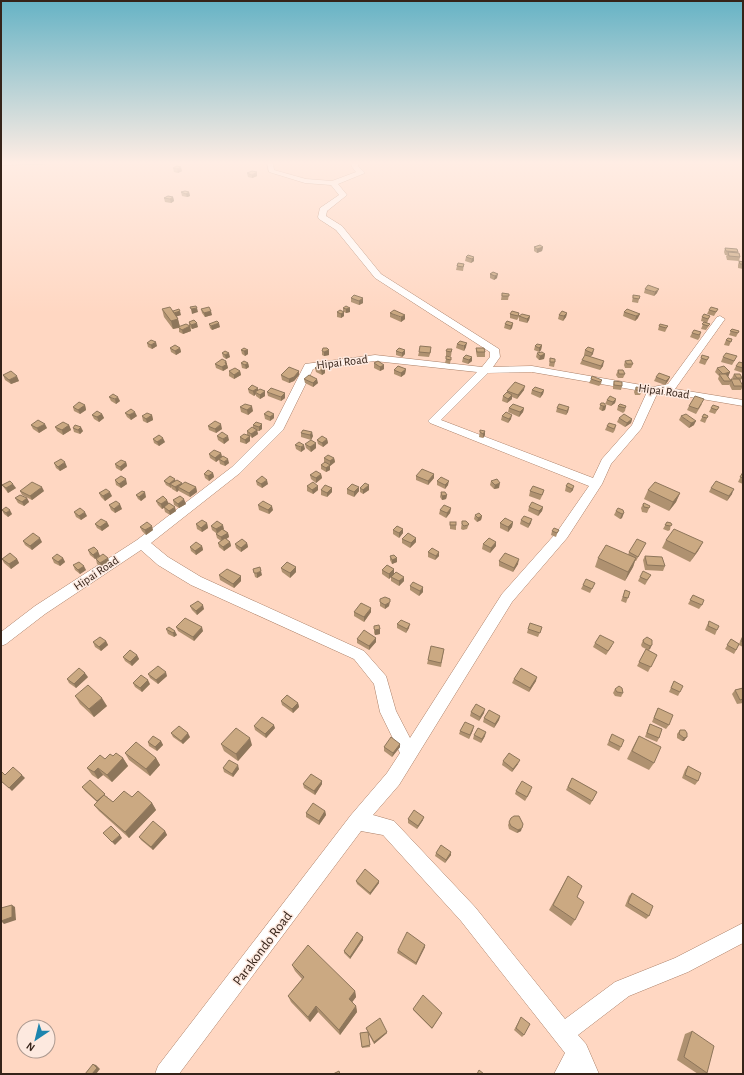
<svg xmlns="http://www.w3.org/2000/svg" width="744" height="1075" font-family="'Alegreya Sans',sans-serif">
<rect width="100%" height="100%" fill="#ffd7c2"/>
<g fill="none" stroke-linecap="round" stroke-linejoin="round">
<g stroke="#ab7f66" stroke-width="1">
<g id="minor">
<polygon points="1,162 47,162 44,164 1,165"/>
<path d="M267,162h6l1,8 32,9 26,2 24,-9 -4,-5 -1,-5h7v4l7,7 -27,11 9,11 -20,16 -1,5 16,10 39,48 118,75 1,8 -7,10 39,-1 121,21 15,-3 49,-67 3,-1 5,3 -50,70 68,11v6l-65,-11 -21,-1 -16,35 -30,35 -9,20 -35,54 -55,64 -113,183 -26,30 21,6 81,86 90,112 50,-37 60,-24 68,-35v20l-55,29 -59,24 -51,39 8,9 13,30h-45l11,-21 -104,-132 -78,-86 -22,-4 -182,243h-24l3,-8 193,-251 36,-42 13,-20 -20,-41 -6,-28 -20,-25 -163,-74 -33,-20 -17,-15 -96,64 -39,30 -5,2v-14l34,-26 102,-66 95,-73 42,-42 31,-61 70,-9 107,12 8,-10v-5l-115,-74 -39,-48 -17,-11 -1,-2 2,-9 19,-13 -8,-10 -26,-2 -36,-11zM375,361l102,11 -49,49 2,2 159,63 -32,46 -55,62 -92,144 -14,-27 -10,-35 -22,-25 -163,-74 -33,-20 -17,-14 89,-70 43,-43 30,-61zM532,372l115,20 -15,33 -30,34 -9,19 -152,-58 47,-47z"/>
</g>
</g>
<use href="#minor" fill="#fff" fill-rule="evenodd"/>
</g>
<g fill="#af9170">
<polygon points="173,168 182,171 178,173 174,172"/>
<polygon points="247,173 257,176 252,178 248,177"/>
<polygon points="181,192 189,192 190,196 187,197 182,196"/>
<polygon points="173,197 174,201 171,203 165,202 164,198"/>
<polygon points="534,247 543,247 542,251 537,253 534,251"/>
<polygon points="725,248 738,252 737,253 740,257 739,261 727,260 726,256 727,255 725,255 724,252"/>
<polygon points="466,257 474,257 474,261 471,263 465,261"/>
<polygon points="739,261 743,262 743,269 738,268 738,265"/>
<polygon points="464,264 463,271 456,270 457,266"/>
<polygon points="493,272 497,278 494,280 490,278 490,274"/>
<polygon points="645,289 657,293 654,296 644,293"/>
<polygon points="502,293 509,294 508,300 501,300"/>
<polygon points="633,295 639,299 638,303 632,302"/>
<polygon points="351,298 363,298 363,303 359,305 351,302"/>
<polygon points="343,308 350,308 350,312 346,313 344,312 344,316 341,318 337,317 337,312 343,312"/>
<polygon points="162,309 173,312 181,315 177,316 180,327 190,326 191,331 183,334 179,332 179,328 173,329 164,317"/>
<polygon points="201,309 212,315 205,317 202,313"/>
<polygon points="627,309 638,318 635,321 623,316 624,312"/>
<polygon points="718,309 714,316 707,314 709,310"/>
<polygon points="390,313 405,319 401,322 390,317"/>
<polygon points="519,313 519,317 517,320 510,318 510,314"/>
<polygon points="567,313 566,317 563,321 558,319 559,315"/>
<polygon points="519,316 530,316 529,320 527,323 519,321"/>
<polygon points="710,316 707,323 710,324 706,330 701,329 704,322 701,321 702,317"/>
<polygon points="189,322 198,327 192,329 189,326"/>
<polygon points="513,323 512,328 510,330 504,328 505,324"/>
<polygon points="209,324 220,327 212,330 210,328"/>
<polygon points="659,326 668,326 665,332 658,330"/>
<polygon points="732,329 739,331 736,337 729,335"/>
<polygon points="701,332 700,337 698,340 690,337 692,333"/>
<polygon points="732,339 729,346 724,345 726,340"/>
<polygon points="147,343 157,346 152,349 148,347"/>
<polygon points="457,344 466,347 464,351 456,348"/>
<polygon points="542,345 541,350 539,352 534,350 535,346"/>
<polygon points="588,347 593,354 590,357 584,355 585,350"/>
<polygon points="170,348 180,348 181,352 176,355 171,352"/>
<polygon points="244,348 248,354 245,356 242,354 241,350"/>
<polygon points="399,348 405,354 402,357 396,355 396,351"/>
<polygon points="476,348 485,352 485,357 477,357 476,352"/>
<polygon points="452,349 451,356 446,356 446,351"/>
<polygon points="322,351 329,355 324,356 322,355"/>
<polygon points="431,351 429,357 418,356 419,352"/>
<polygon points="222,353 230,357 226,359 223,357"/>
<polygon points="537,353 545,354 544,359 539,360 536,357"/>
<polygon points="451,357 450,364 445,363 446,359"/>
<polygon points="472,357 472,361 468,364 462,362 463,358"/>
<polygon points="709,357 705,365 699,363 701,358"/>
<polygon points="723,357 735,360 732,365 721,362"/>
<polygon points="550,358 555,362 554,367 549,366"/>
<polygon points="582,360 603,366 600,370 580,364"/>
<polygon points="226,361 228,368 223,371 216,368 215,364"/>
<polygon points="625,361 633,364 631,368 625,368 624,365"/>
<polygon points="241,363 248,363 249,367 246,369 242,368"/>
<polygon points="374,363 384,365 384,369 380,371 374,368"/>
<polygon points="743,363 743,373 734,370 736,366"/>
<polygon points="319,365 325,373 322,375 316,372 315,368"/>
<polygon points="717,368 730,372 728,377 730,380 731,379 733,379 732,378 734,374 742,378 740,382 743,386 741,390 732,390 729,384 729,385 722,385 718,379 719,376 715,372"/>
<polygon points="406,369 405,374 401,377 394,374 394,370"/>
<polygon points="618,370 625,374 623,378 618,378 616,375"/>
<polygon points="229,371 240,371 241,375 234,379 229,376"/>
<polygon points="299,371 299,375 294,381 289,383 282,380 281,375"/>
<polygon points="3,375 19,381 11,384 5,380"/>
<polygon points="656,377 670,377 668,381 665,385 654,381"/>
<polygon points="304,379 318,383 313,387 305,383"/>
<polygon points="591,379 602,380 601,384 599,386 589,383"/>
<polygon points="614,381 622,386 621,390 613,389 613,386"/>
<polygon points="636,387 642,391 640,395 635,395 634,392"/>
<polygon points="258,388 258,390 265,391 265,396 260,399 256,396 256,394 254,396 249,393 248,389"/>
<polygon points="524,390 517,399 512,397 512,399 507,403 502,401 503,396 507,393 507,391"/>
<polygon points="532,390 544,390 543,394 540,398 531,394"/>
<polygon points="267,392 285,398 281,401 268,396"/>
<polygon points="109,397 120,401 116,404 111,401"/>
<polygon points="616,399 615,403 611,406 605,404 607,400"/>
<polygon points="601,403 606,406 605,410 602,411 599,409"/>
<polygon points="702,404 696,414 687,410 689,406"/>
<polygon points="85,405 86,410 80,414 74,411 73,407"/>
<polygon points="618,406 626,406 625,411 623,413 617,410"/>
<polygon points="240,407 253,411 248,415 241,412"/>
<polygon points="569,407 568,412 566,415 556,412 557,408"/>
<polygon points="719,407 715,414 709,412 711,408"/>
<polygon points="509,408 524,408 523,412 519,417 508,412"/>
<polygon points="125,413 137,416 131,420 127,417"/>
<polygon points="102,414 104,418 99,422 94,419 92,415"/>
<polygon points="264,414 274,414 274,418 270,421 265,419"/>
<polygon points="704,414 708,416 705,423 700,421"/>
<polygon points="152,415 153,420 147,423 143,421 142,416"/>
<polygon points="502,416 511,419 508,423 501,420"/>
<polygon points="681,416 694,425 689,428 679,420"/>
<polygon points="619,418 632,419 631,423 625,427 617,422"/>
<polygon points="262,424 262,429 259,431 257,431 258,434 252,438 250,436 250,441 246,444 240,442 240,437 247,435 247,431 253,428 253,425"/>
<polygon points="31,425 47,428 39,433 33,429"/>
<polygon points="69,425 71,430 63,435 57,431 55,427"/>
<polygon points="616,425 615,430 613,433 605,430 607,426"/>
<polygon points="208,426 222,429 216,433 209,430"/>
<polygon points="73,428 83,431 80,434 74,432"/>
<polygon points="303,430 313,436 311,440 301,437 301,433"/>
<polygon points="480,430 485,435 483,438 479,437"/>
<polygon points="217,436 229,440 224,444 218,440"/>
<polygon points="153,439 165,442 159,446 154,443"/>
<polygon points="327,439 328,443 323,447 318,444 317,440"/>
<polygon points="305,444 316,448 311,452 306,448"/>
<polygon points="295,445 305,449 301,452 296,449"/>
<polygon points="221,453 222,457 229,463 225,466 220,464 219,460 216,462 210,458 209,454"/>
<polygon points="324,458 334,458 335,462 330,466 330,470 326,472 321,469 321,465 324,463"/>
<polygon points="126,462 127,466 121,471 116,468 115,464"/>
<polygon points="54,463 67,467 60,471 56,468"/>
<polygon points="743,472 743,484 738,482"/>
<polygon points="213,473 214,477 209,481 205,478 204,474"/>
<polygon points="321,474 322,478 316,483 311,479 310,475"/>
<polygon points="434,474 434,478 428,485 416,480 416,476"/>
<polygon points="115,480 127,484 121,488 116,485"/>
<polygon points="164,481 176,481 182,484 196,487 197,492 190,497 179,491 179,490 177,492 172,489 171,487 171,488 166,485"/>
<polygon points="256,481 268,484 262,488 257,485"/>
<polygon points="437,481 448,485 445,489 437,485"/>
<polygon points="491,481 499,488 494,489 490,485"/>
<polygon points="568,483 573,490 570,493 565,491 566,486"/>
<polygon points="2,485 16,488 8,493"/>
<polygon points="369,485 369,490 363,494 360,492 360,488"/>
<polygon points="307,486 318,486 318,490 313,494 307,491"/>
<polygon points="711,488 732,494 727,501 709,492"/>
<polygon points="347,489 359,491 354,497 347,494"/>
<polygon points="321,490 332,492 327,497 321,495"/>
<polygon points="544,490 543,494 540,500 529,496 530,491"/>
<polygon points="648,490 680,493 676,502 669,511 644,499"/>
<polygon points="20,491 44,491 32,500 22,495"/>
<polygon points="441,492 447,495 446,499 442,500 440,497"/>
<polygon points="99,493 112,496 105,501 101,497"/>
<polygon points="136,495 146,497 141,501 138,499"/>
<polygon points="15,498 27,498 29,502 24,506 18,503"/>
<polygon points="173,500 186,504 179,508 174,505"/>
<polygon points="156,501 169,504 176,511 170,515 165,512 164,508 162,509 158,505"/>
<polygon points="643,504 650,506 647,513 642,512 641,508"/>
<polygon points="109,505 122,509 115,513 111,510"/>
<polygon points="258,505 273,510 269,514 259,510"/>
<polygon points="529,507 543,507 542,511 538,516 528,511"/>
<polygon points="451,508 450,513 446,518 439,514 440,510"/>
<polygon points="2,510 12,514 8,517 4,514"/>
<polygon points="623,510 622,518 620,519 614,515 616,511"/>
<polygon points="74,512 87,516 81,520 76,517"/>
<polygon points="475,515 482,516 481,520 477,522 474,519"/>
<polygon points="521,520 531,523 528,528 520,524"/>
<polygon points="462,521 469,524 467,529 463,530 461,529"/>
<polygon points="107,522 109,526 102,531 97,528 95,524"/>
<polygon points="450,522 456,525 456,530 450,529"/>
<polygon points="513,522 512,527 508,532 500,528 500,523"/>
<polygon points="667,522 671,523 670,530 668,531 663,529"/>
<polygon points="207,523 208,528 202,532 197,529 196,524"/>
<polygon points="211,526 224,529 223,529 228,533 229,537 226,539 230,542 231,546 224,551 219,547 218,543 221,541 217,538 216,534 216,533 212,530"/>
<polygon points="140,527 153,530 146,535 142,531"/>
<polygon points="393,530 403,533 399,538 393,534"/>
<polygon points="559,530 557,534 556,537 551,535 552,531"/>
<polygon points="416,538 416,542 410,548 402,543 402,539"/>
<polygon points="666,540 703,542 698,551 690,562 662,548"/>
<polygon points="23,541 42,542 32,550 25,545"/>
<polygon points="247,543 248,547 241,552 236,548 235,544"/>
<polygon points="646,543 636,561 635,561 633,567 625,581 595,567 598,558 628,555 629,552"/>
<polygon points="483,544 496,546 490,553 482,549"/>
<polygon points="202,546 203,550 196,555 191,551 190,547"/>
<polygon points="88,550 100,556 95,559 90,555"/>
<polygon points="428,552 439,552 439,556 435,560 428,557"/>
<polygon points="390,556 397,562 392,564 390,560"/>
<polygon points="645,556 665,566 663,571 645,570 643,560"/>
<polygon points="52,558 63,558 65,562 60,566 54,563"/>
<polygon points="2,559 17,559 19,563 11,569 4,563"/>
<polygon points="96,559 110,563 102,568 97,564"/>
<polygon points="499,561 518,564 513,572 499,566"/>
<polygon points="73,565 86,570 80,574 75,570"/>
<polygon points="281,568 296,572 290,578 282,572"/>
<polygon points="253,569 262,575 257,578 255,577"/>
<polygon points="394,569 394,574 389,579 382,574 382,570"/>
<polygon points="219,575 241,576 241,581 234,588 220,580"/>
<polygon points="651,575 645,585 638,581 640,577"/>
<polygon points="391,577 404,581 399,586 391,581"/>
<polygon points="595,583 590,593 581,589 583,585"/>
<polygon points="410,586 423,592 419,596 410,590"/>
<polygon points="625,590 630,592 626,603 621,601"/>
<polygon points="693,595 702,605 699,609 688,604"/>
<polygon points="380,599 389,606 385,609 380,606"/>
<polygon points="190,606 204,609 197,615 192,610"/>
<polygon points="354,612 371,612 364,622 354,616"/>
<polygon points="709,621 717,630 715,635 705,630"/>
<polygon points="397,624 409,628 406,633 397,628"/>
<polygon points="176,627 203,631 194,641 178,631"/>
<polygon points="542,627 538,637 527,633 528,629"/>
<polygon points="166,629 177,635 174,637 168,634"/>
<polygon points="374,629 380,629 380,634 375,635 374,633"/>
<polygon points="743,635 743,647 739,645 734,654 725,649 731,639 739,644 741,639"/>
<polygon points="357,639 376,642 369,650 357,643"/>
<polygon points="643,640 652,640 650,649 648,650 657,655 648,672 637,666 646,649 642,647 641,645"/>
<polygon points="106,641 108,645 101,651 95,647 93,642"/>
<polygon points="595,643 612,646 606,655 593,647"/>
<polygon points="444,649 441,667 427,664 428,660"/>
<polygon points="137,655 139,659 132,666 125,661 123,657"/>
<polygon points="148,674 167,676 158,684 150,678"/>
<polygon points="88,677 76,688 69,683 67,679"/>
<polygon points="514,679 536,681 529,692 512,683"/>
<polygon points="674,681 680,692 678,696 669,692"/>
<polygon points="133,683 150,684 142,692 135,687"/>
<polygon points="743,688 743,703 737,704 732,694 735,690"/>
<polygon points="615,689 623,693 621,697 615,696 613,693"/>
<polygon points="75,696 107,706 94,717 80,704"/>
<polygon points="281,701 298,703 299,707 293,713 282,705"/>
<polygon points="658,708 669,725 666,729 652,722 656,712"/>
<polygon points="471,712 484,713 479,721 470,716"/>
<polygon points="500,716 499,720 494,728 483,722 484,718"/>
<polygon points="650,724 659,738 657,742 645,737 648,728"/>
<polygon points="254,726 275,728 266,738 255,730"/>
<polygon points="473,730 469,739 459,734 460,731"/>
<polygon points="680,730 685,730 684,741 682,741 677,738 677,734"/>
<polygon points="171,733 190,737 183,744 173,737"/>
<polygon points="612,734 621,747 619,751 607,745"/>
<polygon points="474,735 485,736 481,743 473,739"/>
<polygon points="639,736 654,763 649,770 627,759 635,743"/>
<polygon points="161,741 163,745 157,751 149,746 148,742"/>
<polygon points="221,744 252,745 238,761 224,751"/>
<polygon points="400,744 400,747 392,757 384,751 384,747"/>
<polygon points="125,753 156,758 160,765 150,776 129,760"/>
<polygon points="113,756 123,758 128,766 112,782 103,775 98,779 92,775 87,768 105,759"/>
<polygon points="503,761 518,764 512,772 502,765"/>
<polygon points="688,766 698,781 695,785 682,778 685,770"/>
<polygon points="223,768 239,769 233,777 224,772"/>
<polygon points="572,778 597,792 590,805 566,790"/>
<polygon points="303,784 322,784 315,795 304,788"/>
<polygon points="82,787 108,797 107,797 113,802 132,797 152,803 156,810 129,838 99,811 94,805 97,802 85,791"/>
<polygon points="516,791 531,791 525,801 515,794"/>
<polygon points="325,811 326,815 319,825 306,817 306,813"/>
<polygon points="511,818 521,831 517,833 509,829 508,825"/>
<polygon points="408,819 423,820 417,829 408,823"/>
<polygon points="165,831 167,835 153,850 141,840 139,837"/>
<polygon points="436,853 451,855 445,863 435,856"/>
<polygon points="568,876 577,897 575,920 571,926 549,910"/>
<polygon points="356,881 379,883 370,895 357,884"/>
<polygon points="632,893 649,916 646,919 625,906 629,896"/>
<polygon points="363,937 363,940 350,959 344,953 344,951"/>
<polygon points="425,945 425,947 416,965 397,953 398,950"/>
<polygon points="292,965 355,991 356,997 352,1002 356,1006 357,1012 340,1035 318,1012 310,1022 291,1002 288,996 302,979 295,971"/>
<polygon points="413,1009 441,1015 432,1029 413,1010"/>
<polygon points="521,1017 524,1035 522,1037 514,1030 520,1019"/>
<polygon points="366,1028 387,1033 374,1044 368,1033 370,1047 362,1048 360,1033 368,1032"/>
<polygon points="692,1031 707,1073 703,1074 698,1074 677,1060 685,1034"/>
</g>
<g fill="#8e765b">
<polygon points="181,167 182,171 178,173 177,169"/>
<polygon points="257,172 257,176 252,178 252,175"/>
<polygon points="189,192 190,196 187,197 186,194"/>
<polygon points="173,197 174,201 171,203 170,199"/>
<polygon points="543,247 542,251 537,253 537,249"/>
<polygon points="474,257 474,261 471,263 472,259"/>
<polygon points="498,274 497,278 494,280 495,276"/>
<polygon points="659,289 657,293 654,296 655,292"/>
<polygon points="363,298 363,303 359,305 359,301"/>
<polygon points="197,308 198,312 192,314 191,309"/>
<polygon points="350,308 350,312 346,313 346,309"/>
<polygon points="180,311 181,315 175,317 174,313"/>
<polygon points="211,311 212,315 205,317 204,313"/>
<polygon points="344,312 344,316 341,318 341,314"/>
<polygon points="567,313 566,317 563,321 564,316"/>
<polygon points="640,314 638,318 635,321 636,316"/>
<polygon points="405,315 405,319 401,322 401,317"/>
<polygon points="530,316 529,320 527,323 527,319"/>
<polygon points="178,319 180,327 173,329 171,321"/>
<polygon points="197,323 198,327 192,329 191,325"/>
<polygon points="219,323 220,327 212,330 211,326"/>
<polygon points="513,323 512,328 510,330 511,326"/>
<polygon points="190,326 191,331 183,334 182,330"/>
<polygon points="156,342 157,346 152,349 151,345"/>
<polygon points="467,343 466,347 464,351 464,346"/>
<polygon points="542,345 541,350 539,352 539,348"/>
<polygon points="180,348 181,352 176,355 175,351"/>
<polygon points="594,349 593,354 590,357"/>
<polygon points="248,350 248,354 245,356 244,351"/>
<polygon points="329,350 329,355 324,356 324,352"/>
<polygon points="405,350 405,354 402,357 402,353"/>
<polygon points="229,353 230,357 226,359 225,355"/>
<polygon points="545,354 544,359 539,360 540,356"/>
<polygon points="472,357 472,361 468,364 469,360"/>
<polygon points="226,361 228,368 223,371 222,367 225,363"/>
<polygon points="604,361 603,366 600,370 601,366"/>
<polygon points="248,363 249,367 246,369 245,365"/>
<polygon points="384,365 384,369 380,371 380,367"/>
<polygon points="325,369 325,373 322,375 321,370"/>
<polygon points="406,369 405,374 401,377 401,373"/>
<polygon points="240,371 241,375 234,379 234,375"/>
<polygon points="299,371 299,375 294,381 289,383 289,379"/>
<polygon points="730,372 728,377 722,378 723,374"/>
<polygon points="17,376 19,381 11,384 9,380"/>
<polygon points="670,377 668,381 665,385 666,381"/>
<polygon points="317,379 318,383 313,387 313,383"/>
<polygon points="525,386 524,390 517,399 518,395"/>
<polygon points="258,388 258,392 255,392 256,394 254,396 253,391"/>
<polygon points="544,390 543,394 540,398 541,393"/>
<polygon points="265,391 265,396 260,399 260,395"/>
<polygon points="285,393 285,398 281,401 281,397"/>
<polygon points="512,395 512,399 507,403 508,399"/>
<polygon points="118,397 120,401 116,404 115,399"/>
<polygon points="616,399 615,403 611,406 613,402"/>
<polygon points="85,405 86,410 80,414 78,410"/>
<polygon points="252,406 253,411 248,415 247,410"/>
<polygon points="603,406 606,406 605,410 602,411"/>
<polygon points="569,407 568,412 566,415 567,411"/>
<polygon points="524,408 523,412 519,417 520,412"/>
<polygon points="135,412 137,416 131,420 129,415"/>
<polygon points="102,414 104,418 99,422 97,417"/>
<polygon points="274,414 274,418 270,421 270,417"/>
<polygon points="152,415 153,420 147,423 146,419"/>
<polygon points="512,415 511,419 508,423 509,419"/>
<polygon points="632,419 631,423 625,427 627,423"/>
<polygon points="696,421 694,425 689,428 691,423"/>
<polygon points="45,424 47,428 39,433 37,428"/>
<polygon points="221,424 222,429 216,433 215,429"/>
<polygon points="262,424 262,429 259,431 259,427"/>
<polygon points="69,425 71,430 63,435 62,430"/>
<polygon points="81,427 83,431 80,434 78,430"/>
<polygon points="257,430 258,434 252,438 251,434"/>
<polygon points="485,431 485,435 483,438 483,434"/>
<polygon points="312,432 313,436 311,440 310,435"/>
<polygon points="228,436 229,440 224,444 223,439"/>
<polygon points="250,436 250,441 246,444 245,440"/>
<polygon points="163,438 165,442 159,446 157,442"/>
<polygon points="327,439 328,443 323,447 322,443"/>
<polygon points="316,443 316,448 311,452 310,447"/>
<polygon points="304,445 305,449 301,452 301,447"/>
<polygon points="221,453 222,457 216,462 215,458"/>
<polygon points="334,458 335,462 330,466 330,461"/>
<polygon points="228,459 229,463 225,466 224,462"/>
<polygon points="65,462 67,467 60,471 58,467"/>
<polygon points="126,462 127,466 121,471 120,467"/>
<polygon points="330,465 330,470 326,472 326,468"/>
<polygon points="213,473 214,477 209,481 208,476"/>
<polygon points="321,474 322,478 316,483 316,478"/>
<polygon points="434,474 434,478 428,485 428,481"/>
<polygon points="126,479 127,484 121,488 119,484"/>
<polygon points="175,479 176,484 170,484 171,487 171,488 169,484"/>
<polygon points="267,480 268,484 262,488 261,484"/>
<polygon points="449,481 448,485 445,489 445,485"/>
<polygon points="182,483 183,487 178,487 179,490 177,492 175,487"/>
<polygon points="500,483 499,488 494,489 495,485"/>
<polygon points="13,484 16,488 8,493 6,488"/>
<polygon points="369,485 369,490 363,494 363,490"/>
<polygon points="318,486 318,490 313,494 312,490"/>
<polygon points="574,486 573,490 570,493 572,489"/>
<polygon points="42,487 44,491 32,500 30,496"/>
<polygon points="196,487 197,492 190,497 189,493"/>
<polygon points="359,487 359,491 354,497 354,492"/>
<polygon points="332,488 332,492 327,497 327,493"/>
<polygon points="734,489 732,494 727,501 729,496"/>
<polygon points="110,492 112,496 105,501 103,496"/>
<polygon points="145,492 146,497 141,501 139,497"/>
<polygon points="680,493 676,502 669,511 673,502"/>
<polygon points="447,495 446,499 442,500 442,496"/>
<polygon points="27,498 29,502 24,506 22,502"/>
<polygon points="184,499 186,504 179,508 178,504"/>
<polygon points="167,500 169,504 162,509 161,504"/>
<polygon points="120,504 122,509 115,513 114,509"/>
<polygon points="272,506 273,510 269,514 268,510"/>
<polygon points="175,507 176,511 170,515 169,511"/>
<polygon points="543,507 542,511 538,516 539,511"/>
<polygon points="451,508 450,513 446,518 447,513"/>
<polygon points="10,510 12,514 8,517 6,513"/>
<polygon points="85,512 87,516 81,520 79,516"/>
<polygon points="624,513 622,518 620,519 622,514"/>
<polygon points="482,516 481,520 477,522 478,518"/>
<polygon points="532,519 531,523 528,528 529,524"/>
<polygon points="107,522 109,526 102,531 100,527"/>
<polygon points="513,522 512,527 508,532 508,527"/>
<polygon points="207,523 208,528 202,532 201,528"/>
<polygon points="223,525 224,529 217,534 216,529"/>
<polygon points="152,526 153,530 146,535 145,530"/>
<polygon points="403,529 403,533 399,538 399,533"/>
<polygon points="228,533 229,537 222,542 221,537"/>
<polygon points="40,538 42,542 32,550 30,546"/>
<polygon points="416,538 416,542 410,548 411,543"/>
<polygon points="230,542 231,546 224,551 223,547"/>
<polygon points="496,542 496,546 490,553 491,548"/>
<polygon points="703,542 698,551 690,562 695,554"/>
<polygon points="247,543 248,547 241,552 241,548"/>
<polygon points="202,546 203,550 196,555 195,551"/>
<polygon points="98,551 100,556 95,559 93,555"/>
<polygon points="439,552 439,556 435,560 436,556"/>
<polygon points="63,558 65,562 60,566 58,562"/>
<polygon points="108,558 110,563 102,568 100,563"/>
<polygon points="397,558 397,562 392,564 392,560"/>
<polygon points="636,558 633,567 625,581 628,572"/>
<polygon points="17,559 19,563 11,569 9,564"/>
<polygon points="519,559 518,564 513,572 514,568"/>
<polygon points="84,566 86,570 80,574 78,570"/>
<polygon points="296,567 296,572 290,578 290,573"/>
<polygon points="394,569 394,574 389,579 389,574"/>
<polygon points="261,571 262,575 257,578 257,573"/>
<polygon points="241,576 241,581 234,588 233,584"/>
<polygon points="404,577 404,581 399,586 399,581"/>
<polygon points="423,587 423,592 419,596 420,591"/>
<polygon points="390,602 389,606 385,609 385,605"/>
<polygon points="203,605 204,609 197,615 196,611"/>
<polygon points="371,608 371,612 364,622 364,617"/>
<polygon points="410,624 409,628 406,633 407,629"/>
<polygon points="202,627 203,631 194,641 193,637"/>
<polygon points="380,629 380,634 375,635 375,630"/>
<polygon points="175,631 177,635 174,637 173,633"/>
<polygon points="376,638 376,642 369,650 369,646"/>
<polygon points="106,641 108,645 101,651 99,647"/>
<polygon points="652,645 650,649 648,650 650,646"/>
<polygon points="137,655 139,659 132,666 130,662"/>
<polygon points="166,672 167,676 158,684 156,680"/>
<polygon points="85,673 88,677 76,688 74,684"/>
<polygon points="537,677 536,681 529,692 530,688"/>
<polygon points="148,680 150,684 142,692 140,688"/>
<polygon points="102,698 107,706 94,717 89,709"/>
<polygon points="298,703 299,707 293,713 292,709"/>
<polygon points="485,709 484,713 479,721 480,717"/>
<polygon points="500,716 499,720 494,728 495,724"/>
<polygon points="274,725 275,728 266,738 265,734"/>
<polygon points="474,726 473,730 469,739 470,735"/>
<polygon points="486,732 485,736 481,743 482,739"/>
<polygon points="188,733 190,737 183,744 181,741"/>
<polygon points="687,737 684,741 682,741 684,738"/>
<polygon points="250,738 252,745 238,761 236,754"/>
<polygon points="161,741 163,745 157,751 155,747"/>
<polygon points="400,744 400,747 392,757 393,753"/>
<polygon points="123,758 128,766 112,782 107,775"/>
<polygon points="156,758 160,765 150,776 146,769"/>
<polygon points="520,760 518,764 512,772 513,769"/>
<polygon points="238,765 239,769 233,777 232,774"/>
<polygon points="98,768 103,775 98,779 94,772"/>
<polygon points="22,775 25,778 12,791 9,788"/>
<polygon points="322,781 322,784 315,795 314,791"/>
<polygon points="152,803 156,810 129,838 125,832"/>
<polygon points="325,811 326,815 319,825 319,821"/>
<polygon points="424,817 423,820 417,829 418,826"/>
<polygon points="522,828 521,831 517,833 518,830"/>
<polygon points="165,831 167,835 153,850 151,847"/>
<polygon points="120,835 122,838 115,845 112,842"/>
<polygon points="451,852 451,855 445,863 446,860"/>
<polygon points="379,881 379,883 370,895 370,893"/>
<polygon points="12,905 15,907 16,920 4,924 1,921"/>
<polygon points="363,937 363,940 350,959 350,957"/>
<polygon points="425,945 425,947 416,965 416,963"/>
<polygon points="355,991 356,997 350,1005 349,999"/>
<polygon points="316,1006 318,1012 310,1022 308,1017"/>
<polygon points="356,1006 357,1012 340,1035 339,1030"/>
<polygon points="387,1032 387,1033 374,1044 374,1042"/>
<polygon points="93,1064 96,1065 100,1069 96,1074 92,1074"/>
</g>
<g fill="#cba982" stroke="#8e765b">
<polygon points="177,166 181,167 177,169 173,168"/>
<polygon points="252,171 257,172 252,175 247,173"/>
<polygon points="185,191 189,192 186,194 181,192"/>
<polygon points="168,196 173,197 170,199 164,198"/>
<polygon points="540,245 543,247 537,249 534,247"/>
<polygon points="725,248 737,249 738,252 726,251"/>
<polygon points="728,252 739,253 740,257 729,256"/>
<polygon points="468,255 474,257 472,259 466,257"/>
<polygon points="739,261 743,262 743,264 740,264"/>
<polygon points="458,263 464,264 463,267 457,266"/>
<polygon points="493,272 498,274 495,276 490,274"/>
<polygon points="648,285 659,289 655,292 645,289"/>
<polygon points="502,293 509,294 509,296 502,296"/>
<polygon points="354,295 363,298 359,301 351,298"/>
<polygon points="633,295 640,296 639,299 633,298"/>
<polygon points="196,306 197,308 191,309 190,307"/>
<polygon points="346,306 350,308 346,309 343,308"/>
<polygon points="170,307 178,319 171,321 162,309"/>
<polygon points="209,307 211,311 204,313 201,309"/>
<polygon points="711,307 718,309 716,312 709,310"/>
<polygon points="179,309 180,311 174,313 173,311"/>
<polygon points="627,309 640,314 636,316 624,312"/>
<polygon points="340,310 344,312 341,314 337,312"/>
<polygon points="394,310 405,315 401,317 390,313"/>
<polygon points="512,311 519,313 518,316 510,314"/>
<polygon points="562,311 567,313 564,316 559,315"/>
<polygon points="522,314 530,316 527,319 519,316"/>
<polygon points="704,314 710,316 708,319 702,317"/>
<polygon points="194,320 197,323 191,325 189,322"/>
<polygon points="217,321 219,323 211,326 209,324"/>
<polygon points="507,321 513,323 511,326 505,324"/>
<polygon points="704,322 710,324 708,326 702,324"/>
<polygon points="186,324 190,326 182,330 178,327"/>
<polygon points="660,324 668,326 666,328 659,326"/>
<polygon points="732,329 739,331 738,333 730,331"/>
<polygon points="694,330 701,332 699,335 692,333"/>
<polygon points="728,338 732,339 731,342 726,340"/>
<polygon points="151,340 156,342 151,345 147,343"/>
<polygon points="460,341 467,343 464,346 457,344"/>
<polygon points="537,344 542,345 539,348 535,346"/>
<polygon points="175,345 180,348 175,351 170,348"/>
<polygon points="420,346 431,347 430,353 419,352"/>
<polygon points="588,347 594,349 592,353 585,350"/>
<polygon points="244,348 248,350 244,351 241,350"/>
<polygon points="323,348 327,348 329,350 324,352 322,351"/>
<polygon points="399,348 405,350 402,353 396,351"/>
<polygon points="476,348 484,348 485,352 477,352"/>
<polygon points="447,349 452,349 451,352 446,351"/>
<polygon points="225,351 229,353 225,355 222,353"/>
<polygon points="542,352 545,354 540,356 537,353"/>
<polygon points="726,353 737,356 734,361 723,357"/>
<polygon points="466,355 472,357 469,360 463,358"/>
<polygon points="585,355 604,361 601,366 582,360"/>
<polygon points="702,355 709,357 707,360 701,358"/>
<polygon points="446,356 451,357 451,360 446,359"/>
<polygon points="550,358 555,359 555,362 550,362"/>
<polygon points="222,359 226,361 225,363 227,364 222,367 215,364"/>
<polygon points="631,360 633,364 627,364 625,361"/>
<polygon points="244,361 248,363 245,365 241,363"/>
<polygon points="378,361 384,365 380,367 374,363"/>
<polygon points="739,362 743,363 743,368 736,366"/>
<polygon points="319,365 324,366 325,369 321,370 315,368"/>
<polygon points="398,366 406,369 401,373 394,370"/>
<polygon points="724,366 730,372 723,374 717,368"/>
<polygon points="289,367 299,371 294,377 289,379 281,375"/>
<polygon points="235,368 240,371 234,375 229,371"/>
<polygon points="618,370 623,370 625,374 619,374"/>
<polygon points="11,371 17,376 9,380 3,375"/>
<polygon points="659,373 670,377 666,381 656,377"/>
<polygon points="719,374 726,374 731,381 724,381"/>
<polygon points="734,374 740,374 742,378 737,378"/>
<polygon points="309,375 317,379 313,383 304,379"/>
<polygon points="592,376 602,380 600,382 591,379"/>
<polygon points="731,379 739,379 743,386 734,386"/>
<polygon points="614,381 622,382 622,386 614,385"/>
<polygon points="515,382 525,386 518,395 507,391"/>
<polygon points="252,385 258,388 253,391 248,389"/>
<polygon points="535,387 544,390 541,393 532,390"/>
<polygon points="636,387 642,388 642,391 636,390"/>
<polygon points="271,388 285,393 281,397 267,392"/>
<polygon points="260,389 265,391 260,395 255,392"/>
<polygon points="507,392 512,395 508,399 503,396"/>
<polygon points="113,394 118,397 115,399 109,397"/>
<polygon points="610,396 616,399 613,402 607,400"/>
<polygon points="695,396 704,399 698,409 689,406"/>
<polygon points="79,402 85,405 78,410 73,407"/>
<polygon points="601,403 604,403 606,406 603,406 600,405"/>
<polygon points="245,404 252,406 247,410 240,407"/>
<polygon points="513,404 524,408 520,412 509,408"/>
<polygon points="559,404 569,407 567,411 557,408"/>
<polygon points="620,404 626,406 625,408 618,406"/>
<polygon points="713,405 719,407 717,410 711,408"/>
<polygon points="131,409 135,412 129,415 125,413"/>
<polygon points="97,411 102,414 97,417 92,415"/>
<polygon points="268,411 274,414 270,417 264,414"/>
<polygon points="506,412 512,415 509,419 502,416"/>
<polygon points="147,413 152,415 146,419 142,416"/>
<polygon points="624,414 632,419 627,423 619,418"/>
<polygon points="686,414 696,421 691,423 681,416"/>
<polygon points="704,414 708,416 707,418 702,417"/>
<polygon points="38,420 45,424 37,428 31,425"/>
<polygon points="215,421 221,424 215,429 208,426"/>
<polygon points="63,422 69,425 62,430 55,427"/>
<polygon points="256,422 262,424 259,427 253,425"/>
<polygon points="609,423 616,425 614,429 607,426"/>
<polygon points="75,425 81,427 78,430 73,428"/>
<polygon points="252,427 257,430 251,434 247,431"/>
<polygon points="303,430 312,432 310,435 301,433"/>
<polygon points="480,430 485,431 483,434 480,432"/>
<polygon points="222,432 228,436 223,439 217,436"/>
<polygon points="244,434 250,436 245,440 240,437"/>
<polygon points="159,435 163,438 157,442 153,439"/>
<polygon points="322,436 327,439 322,443 317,440"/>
<polygon points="311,440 316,443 310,447 305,444"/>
<polygon points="299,442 304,445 301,447 295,445"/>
<polygon points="214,450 221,453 215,458 209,454"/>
<polygon points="328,455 334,458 330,461 324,458"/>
<polygon points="223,456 228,459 224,462 219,459"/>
<polygon points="61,459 65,462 58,467 54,463"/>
<polygon points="121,460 126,462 120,467 115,464"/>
<polygon points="325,462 330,465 326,468 321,465"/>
<polygon points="422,469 434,474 428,481 416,476"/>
<polygon points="208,470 213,473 208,476 204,474"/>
<polygon points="316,471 321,474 316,478 310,475"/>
<polygon points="743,472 743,478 740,477"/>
<polygon points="121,476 126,479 119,484 115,480"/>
<polygon points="170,476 175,479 169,484 164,481"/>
<polygon points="262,476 267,480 261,484 256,481"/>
<polygon points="441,477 449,481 445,485 437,481"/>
<polygon points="497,479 500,483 495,485 491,481"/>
<polygon points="177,480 182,483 175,487 170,484"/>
<polygon points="10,481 13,484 6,488 2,485"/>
<polygon points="716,481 734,489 729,496 711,488"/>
<polygon points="32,482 42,487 30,496 20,491"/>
<polygon points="185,482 196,487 189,493 178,487"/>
<polygon points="313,482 318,486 312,490 307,486"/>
<polygon points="655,482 680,493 673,502 648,490"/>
<polygon points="365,483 369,485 363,490 360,488"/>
<polygon points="568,483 574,486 572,489 566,486"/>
<polygon points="352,484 359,487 354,492 347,489"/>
<polygon points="325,485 332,488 327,493 321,490"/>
<polygon points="533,486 544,490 542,495 530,491"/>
<polygon points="106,489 110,492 103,496 99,493"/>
<polygon points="142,491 145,492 139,497 136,495"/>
<polygon points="441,492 445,492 447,495 442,496"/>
<polygon points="20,495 27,498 22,502 15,498"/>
<polygon points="163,496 167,500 161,504 156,501"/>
<polygon points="180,496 184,499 178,504 173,500"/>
<polygon points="116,501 120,504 114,509 109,505"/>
<polygon points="263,501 272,506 268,510 258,505"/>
<polygon points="532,502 543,507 539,511 529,507"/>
<polygon points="169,503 175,507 169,511 164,507"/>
<polygon points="644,503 650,506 649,508 644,507 643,504"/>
<polygon points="444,505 451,508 447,513 440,510"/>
<polygon points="6,507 10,510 6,513 2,510"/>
<polygon points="80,508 85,512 79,516 74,512"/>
<polygon points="618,508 623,510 624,513 622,514 616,511"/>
<polygon points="479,513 482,516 478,518 475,515"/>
<polygon points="524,516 532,519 529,524 521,520"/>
<polygon points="505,518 513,522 508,527 500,523"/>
<polygon points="101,519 107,522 100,527 95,524"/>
<polygon points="202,520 207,523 201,528 196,524"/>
<polygon points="217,521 223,525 216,529 211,526"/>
<polygon points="462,521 466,521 469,524 468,525 464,526 462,524"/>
<polygon points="147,522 152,526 145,530 140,527"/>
<rect x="450" y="522" width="6" height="3"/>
<polygon points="667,522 671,523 672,525 670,526 665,525"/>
<polygon points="397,526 403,529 399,533 393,530"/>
<polygon points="554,528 559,530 557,533 552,531"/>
<polygon points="222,529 228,533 221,537 216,534"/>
<polygon points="674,529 703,542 695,554 666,540"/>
<polygon points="33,533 40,538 30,546 23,541"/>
<polygon points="408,533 416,538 411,543 402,539"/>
<polygon points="225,538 230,542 223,547 218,543"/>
<polygon points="489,538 496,542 491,548 483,544"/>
<polygon points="242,539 247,543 241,548 235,544"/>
<polygon points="637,539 646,543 638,557 629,552"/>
<polygon points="196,542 202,546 195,551 190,547"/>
<polygon points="606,545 636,558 628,572 598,558"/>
<polygon points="94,547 98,551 93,555 88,550"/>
<polygon points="432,548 439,552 436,556 428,552"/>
<polygon points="10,553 17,559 9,564 2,559"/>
<polygon points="505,553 519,559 514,568 499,561"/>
<polygon points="57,554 63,558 58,562 52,558"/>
<polygon points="103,554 108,558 100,563 96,559"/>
<polygon points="394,555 397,558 392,560 390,556"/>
<polygon points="645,556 662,557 665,566 647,565"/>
<polygon points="79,562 84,566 78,570 73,565"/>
<polygon points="287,562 296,567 290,573 281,568"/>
<polygon points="387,565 394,569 389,574 382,570"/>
<polygon points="260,567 261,571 257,573 254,573 253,569"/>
<polygon points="227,569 241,576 233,584 219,575"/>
<polygon points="643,571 651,575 647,580 640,577"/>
<polygon points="396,572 404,577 399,581 391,577"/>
<polygon points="586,579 595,583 592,589 583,585"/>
<polygon points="413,582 423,587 420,591 410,586"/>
<polygon points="625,590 630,592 628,598 623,597"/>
<polygon points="693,595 704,600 702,605 690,600"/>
<polygon points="385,597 390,599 390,602 385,605 380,602 380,599"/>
<polygon points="198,601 203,605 196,611 190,606"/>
<polygon points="361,603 371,608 364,617 354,612"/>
<polygon points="185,618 202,627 193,637 176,627"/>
<polygon points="401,620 410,624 407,629 397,624"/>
<polygon points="709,621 719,626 717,630 708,626"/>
<polygon points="530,623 542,627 540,633 528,629"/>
<polygon points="379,625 380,629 375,630 374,629 374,626"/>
<polygon points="169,627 175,631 173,633 166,629"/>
<polygon points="364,630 376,638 369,646 357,639"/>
<polygon points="600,635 614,642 608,651 595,643"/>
<polygon points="743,636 743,642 741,641"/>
<polygon points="100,637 106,641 99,647 93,642"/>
<polygon points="647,637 652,640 652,645 650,646 644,643 643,640"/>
<polygon points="731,639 739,644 736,650 727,645"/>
<polygon points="431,646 444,649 441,663 428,660"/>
<polygon points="646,649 657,655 651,667 639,662"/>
<polygon points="130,650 137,655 130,662 123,657"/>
<polygon points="158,666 166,672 156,680 148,674"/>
<polygon points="79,668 85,673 74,684 67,679"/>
<polygon points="521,668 537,677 530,688 514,679"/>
<polygon points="141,675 148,680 140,688 133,683"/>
<polygon points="674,681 683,686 680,692 671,688"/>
<polygon points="88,685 102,698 89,709 75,696"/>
<polygon points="619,686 622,688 623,693 617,692 615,689"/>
<polygon points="743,688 743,699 740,700 735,690"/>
<polygon points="287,695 298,703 292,709 281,701"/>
<polygon points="476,704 485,709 480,717 471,712"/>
<polygon points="658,708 673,715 669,725 654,718"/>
<polygon points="489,710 500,716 495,724 484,718"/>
<polygon points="262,717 274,725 265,734 254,726"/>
<polygon points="465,722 474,726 470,735 460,731"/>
<polygon points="650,724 662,729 659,738 647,733"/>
<polygon points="179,726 188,733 181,741 171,733"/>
<polygon points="236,728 250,738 236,754 221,744"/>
<polygon points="478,728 486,732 482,739 474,735"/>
<polygon points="680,730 685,730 687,733 687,737 684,738 679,734"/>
<polygon points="612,734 624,740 621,747 609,741"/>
<polygon points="153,736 161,741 155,747 148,742"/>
<polygon points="639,736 661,747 654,763 632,751"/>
<polygon points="391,737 400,744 393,753 384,747"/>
<polygon points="136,742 156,758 146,769 125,753"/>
<polygon points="116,753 123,758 107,775 98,768 94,772 87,768 100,755 105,759 110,754 113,756"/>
<polygon points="509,753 520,760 513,769 503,761"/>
<polygon points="229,760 238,765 232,774 223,768"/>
<polygon points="688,766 701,773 698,781 685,775"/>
<polygon points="13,767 22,775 9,788 1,781 1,771 5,775"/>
<polygon points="311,774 322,781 314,791 303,784"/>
<polygon points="572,778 597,792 592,801 568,787"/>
<polygon points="90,780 105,794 97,801 82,787"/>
<polygon points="522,781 532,787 527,797 516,791"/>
<polygon points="124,791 132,797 138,791 152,803 125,832 94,805 104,795 113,802"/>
<polygon points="313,803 325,811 319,821 306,813"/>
<polygon points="414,810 424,817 418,826 408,819"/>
<polygon points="514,816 519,816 523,824 522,828 518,830 511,826 509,822 511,818"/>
<polygon points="153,821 165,831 151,847 139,837"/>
<polygon points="111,826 120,835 112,842 103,833"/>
<polygon points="441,845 451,852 446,860 436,853"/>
<polygon points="365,869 379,881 370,893 356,881"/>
<polygon points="568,876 582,886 577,897 584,902 575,920 553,905"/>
<polygon points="632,893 653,906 649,916 628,903"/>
<polygon points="12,905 12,917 1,921 1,908"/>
<polygon points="357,932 363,937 350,957 344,951"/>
<polygon points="407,932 425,945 416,963 398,950"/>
<polygon points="308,945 355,991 349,999 356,1006 339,1030 316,1006 308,1017 288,996 304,977 292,965"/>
<polygon points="423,995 442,1013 432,1028 413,1009"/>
<polygon points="521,1017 530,1024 524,1035 516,1028"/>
<polygon points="380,1018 387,1032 374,1042 366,1028"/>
<polygon points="692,1031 714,1046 707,1073 684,1057"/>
<polygon points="368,1032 370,1045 362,1047 360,1033"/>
<polygon points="93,1064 97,1068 92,1074 85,1074"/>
<polygon points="479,1070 484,1074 477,1074"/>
<polygon points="339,1071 340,1074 333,1074"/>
</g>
<linearGradient id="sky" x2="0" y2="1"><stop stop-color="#66b3c5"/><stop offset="0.52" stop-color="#ffede4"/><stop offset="1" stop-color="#ffede4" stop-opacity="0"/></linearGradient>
<rect width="744" height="313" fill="url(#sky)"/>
<g text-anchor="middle" stroke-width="3" stroke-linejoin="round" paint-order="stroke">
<g font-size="12" fill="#352319" stroke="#fde9df">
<text transform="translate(342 362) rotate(-7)" y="4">Hipai Road</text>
<text transform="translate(664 391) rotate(8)" y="4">Hipai Road</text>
<text transform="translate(96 573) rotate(-34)" y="4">Hipai Road</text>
</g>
<g font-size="14" fill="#352319" stroke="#fde9df">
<text transform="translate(262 948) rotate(-53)" y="5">Parakondo Road</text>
</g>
</g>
<rect width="744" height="1075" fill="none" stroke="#352319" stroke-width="4"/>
<g transform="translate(36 1039) rotate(215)"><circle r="19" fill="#fde9df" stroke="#ad9a90"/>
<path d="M0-3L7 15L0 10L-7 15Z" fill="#1d85ae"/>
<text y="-6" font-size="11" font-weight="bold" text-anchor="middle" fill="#352319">N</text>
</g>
</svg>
